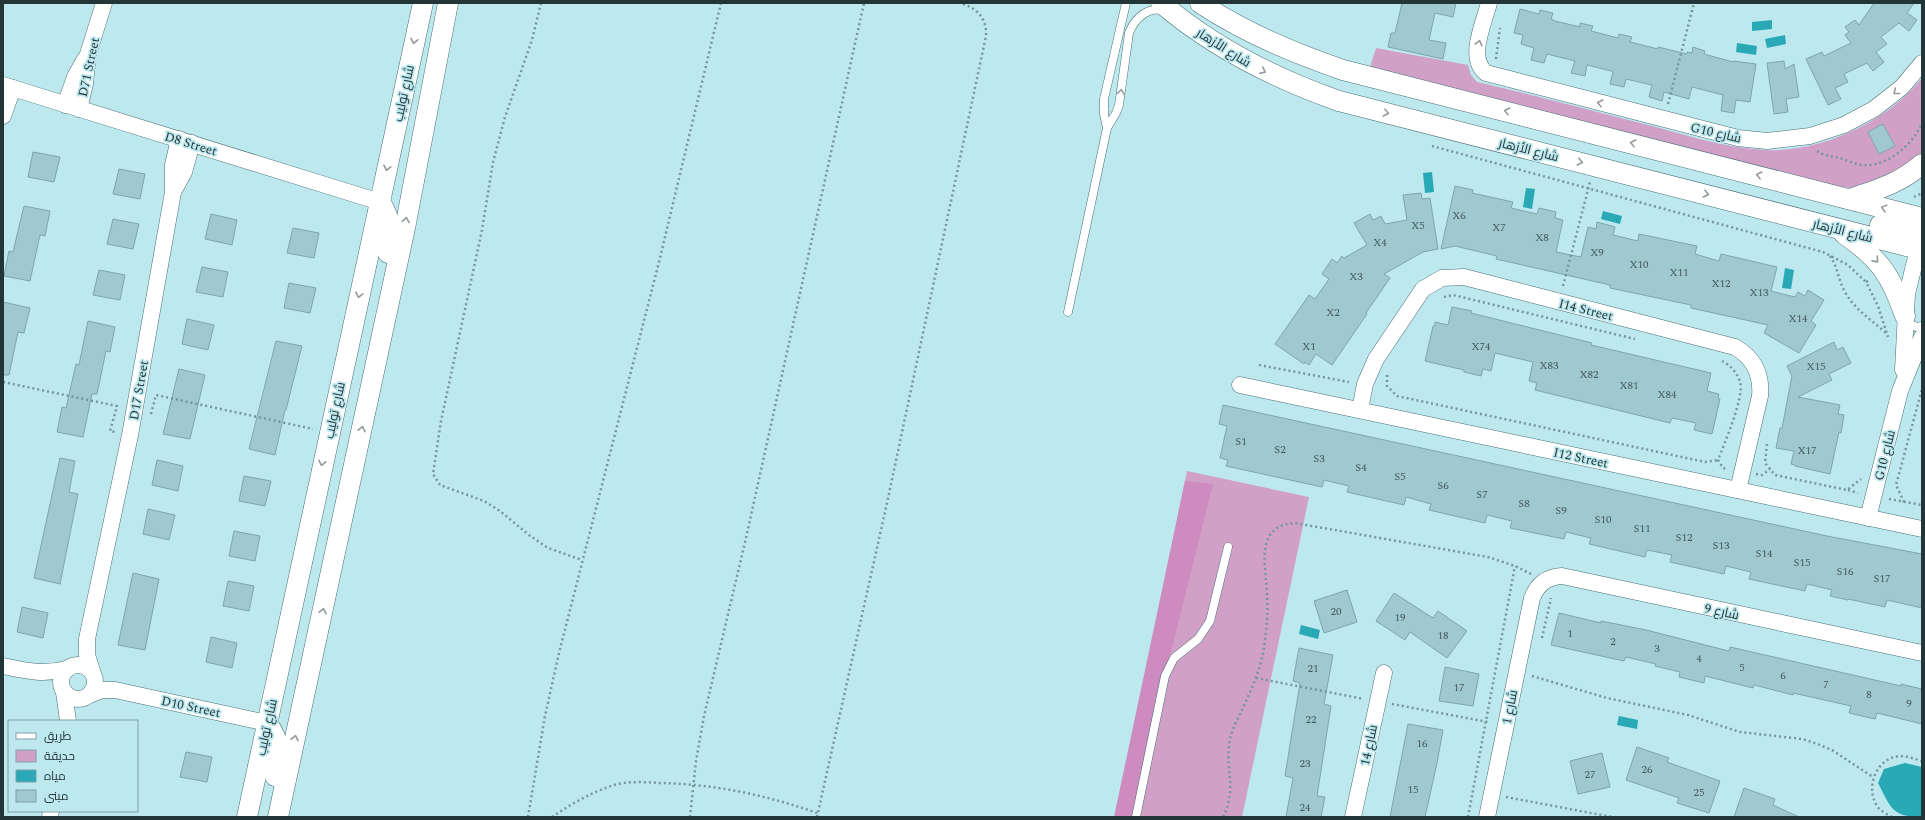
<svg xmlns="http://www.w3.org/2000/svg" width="1925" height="820" font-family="Spectral,Cairo,serif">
<rect width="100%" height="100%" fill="#bde8ee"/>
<g fill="#d1a0c6">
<path d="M1376,48l92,17 3,10 6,7c60,14 119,30 179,45 36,10 72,21 109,23 56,3 123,-29 157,-72v79l-14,11 -57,20 -17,-2 -464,-119z"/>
<polygon points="1187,471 1309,497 1242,817 1116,817"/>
</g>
<polygon fill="#cd8bbf" points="1185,481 1213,484 1165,676 1136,817 1114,817"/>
<g fill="#29a8b6">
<polygon points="1772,20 1772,29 1752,31 1752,22"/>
<polygon points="1785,35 1786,44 1767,48 1765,39"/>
<polygon points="1737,43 1757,46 1756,55 1736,52"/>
<polygon points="1432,172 1434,192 1425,193 1423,173"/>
<polygon points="1526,188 1535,189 1532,209 1523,207"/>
<polygon points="1603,211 1622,216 1620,224 1601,219"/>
<polygon points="1785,268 1794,270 1791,289 1782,288"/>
<polygon points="1301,625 1320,630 1318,639 1299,634"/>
<polygon points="1619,716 1638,720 1637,729 1617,725"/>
<path d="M1905,763l17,4v50c-30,0 -31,-9 -44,-34l6,-14z"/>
</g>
<g fill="#9fc9cf" stroke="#7da6ac">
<polygon points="1402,3 1456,3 1453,17 1435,13 1429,40 1446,43 1443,59 1388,47 1391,33 1395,33"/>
<polygon points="1874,3 1914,3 1907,13 1917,20 1909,31 1899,23 1881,37 1887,44 1876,52 1884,62 1873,71 1867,63 1844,74 1848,82 1835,88 1841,99 1828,105 1806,59 1822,52 1824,56 1851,43 1845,35 1849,32 1845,27 1855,20 1859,25"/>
<polygon points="1520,9 1539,14 1540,10 1553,13 1551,19 1555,21 1580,27 1580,23 1593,26 1591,31 1618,38 1619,34 1632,37 1630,42 1658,49 1658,47 1687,54 1687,52 1692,53 1693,47 1705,51 1704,54 1733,62 1733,61 1756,64 1750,102 1736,100 1734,113 1721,111 1723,95 1692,87 1689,99 1664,92 1662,101 1649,97 1652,85 1626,79 1624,87 1610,84 1613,72 1611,71 1587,65 1585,76 1571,73 1575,61 1547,54 1544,63 1531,60 1534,48 1521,44 1523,35 1514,33"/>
<polygon points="1784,61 1785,69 1794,64 1799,97 1786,99 1788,112 1774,114 1767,63"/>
<polygon points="1883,124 1895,146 1879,154 1868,132"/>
<polygon points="33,152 60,157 54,182 28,177"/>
<polygon points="119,169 145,174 140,199 113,194"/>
<polygon points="1455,186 1473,190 1472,193 1513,202 1511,208 1537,214 1539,208 1556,212 1555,218 1563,220 1556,252 1581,257 1588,227 1596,229 1597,222 1615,227 1613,235 1638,241 1639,234 1697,246 1695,254 1719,261 1721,254 1777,267 1771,291 1795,297 1798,292 1805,296 1808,290 1824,300 1811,321 1816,325 1799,353 1764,333 1768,325 1691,308 1691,305 1610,288 1610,285 1496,259 1497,256 1455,246 1441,249"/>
<polygon points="1421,193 1422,199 1430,198 1438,249 1423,252 1384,274 1390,278 1366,313 1367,314 1332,365 1316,354 1309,365 1305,362 1304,364 1275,344 1309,295 1315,299 1329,279 1322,274 1332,259 1337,263 1342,256 1344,258 1367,245 1354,223 1370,214 1373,220 1381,216 1385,224 1407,220 1403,195"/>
<polygon points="24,206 50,211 45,236 40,235 30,281 4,276 9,251 13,252"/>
<polygon points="211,214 237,220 232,245 205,239"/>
<polygon points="113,219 139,224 133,249 107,244"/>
<polygon points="293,228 319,233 314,258 287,253"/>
<polygon points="202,267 228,272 223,297 196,292"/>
<polygon points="99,270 125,275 120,300 93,295"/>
<polygon points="289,283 316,288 310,313 284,308"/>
<polygon points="3,302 30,308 24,333 18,332 9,375 3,375"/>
<polygon points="1452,307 1472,311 1471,313 1592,343 1591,345 1711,373 1707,391 1719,394 1718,398 1720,399 1712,434 1694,430 1696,423 1672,418 1670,423 1535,390 1537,383 1529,381 1533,362 1495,353 1491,371 1483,369 1481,376 1464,372 1464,370 1425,361 1433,326 1435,326 1435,322 1448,325"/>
<polygon points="187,319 214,325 208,350 182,344"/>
<polygon points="88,321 115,327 110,352 106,351 97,394 92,394 83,437 57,432 62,407 66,408 76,364 79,365"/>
<polygon points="276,341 302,346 286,410 285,410 275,455 249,449"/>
<polygon points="1834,342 1837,350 1843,347 1851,363 1829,374 1832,380 1798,397 1840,405 1838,414 1844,415 1841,433 1839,432 1830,474 1795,466 1795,465 1791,464 1794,451 1776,448 1780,428 1782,428 1792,376 1787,366"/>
<polygon points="179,369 205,375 190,439 163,434"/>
<polygon points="1223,405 1827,536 1922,554 1922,608 1887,600 1885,607 1848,599 1848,600 1830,596 1832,590 1807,584 1805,591 1749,579 1751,572 1726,566 1724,574 1670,562 1672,555 1647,550 1645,557 1589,544 1591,538 1566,532 1564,539 1510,528 1512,521 1487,515 1485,523 1429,510 1431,504 1406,497 1404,505 1347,492 1349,486 1324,480 1322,487 1226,466 1228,460 1220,458 1227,426 1219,424"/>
<polygon points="60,458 75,461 69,492 78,494 60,584 34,578"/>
<polygon points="157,460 183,466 178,491 152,485"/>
<polygon points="244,476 271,481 265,506 239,501"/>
<polygon points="148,509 175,515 169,540 143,534"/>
<polygon points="234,531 260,536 255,561 229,556"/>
<polygon points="133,573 159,579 145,650 118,645"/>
<polygon points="228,581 254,586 249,611 223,606"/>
<polygon points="1347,590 1357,622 1324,633 1314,601"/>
<polygon points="1394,593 1433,618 1438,611 1467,631 1447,658 1410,632 1405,640 1376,621"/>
<polygon points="22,607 48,613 43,638 17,632"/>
<polygon points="1559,613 1601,623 1601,621 1646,630 1729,651 1730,647 1901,686 1901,684 1922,689 1922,724 1877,713 1875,719 1849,713 1851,706 1793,693 1793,695 1754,685 1753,688 1705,676 1704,683 1679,677 1680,672 1655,666 1656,664 1626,657 1624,661 1551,645"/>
<polygon points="211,637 237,643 232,668 206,662"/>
<polygon points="1299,648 1333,655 1324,704 1331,706 1317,796 1325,797 1321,817 1286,817 1293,778 1285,776 1300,683 1293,681"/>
<polygon points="1445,667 1479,674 1473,706 1439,701"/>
<polygon points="1408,724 1443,730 1437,763 1425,817 1390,817"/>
<polygon points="1637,747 1669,758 1667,762 1720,781 1709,813 1677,803 1679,798 1626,780"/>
<polygon points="186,752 212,757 207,782 180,777"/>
<polygon points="1602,753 1610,787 1578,794 1570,761"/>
<polygon points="1744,788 1775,799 1773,805 1799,817 1734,817"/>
</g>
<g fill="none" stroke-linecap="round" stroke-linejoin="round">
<g stroke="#476f74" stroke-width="9">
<g id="service">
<polyline points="1107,128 1104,114 1104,99 1126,3"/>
<path d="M1068,312l39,-184 9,-15 3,-8 10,-72c6,-15 18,-26 35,-23"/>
<polyline points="1905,321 1916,327 1922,326"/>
<polyline points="1136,817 1165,676 1174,658 1198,639 1210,621 1228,547"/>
</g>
</g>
<g stroke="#476f74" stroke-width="17">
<g id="minor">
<path d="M1489,3c-5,20 -22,55 -3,70l252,65 29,3 43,-5 34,-11 30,-16 28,-22 20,-24"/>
<polyline points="3,85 380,202"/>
<polyline points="65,105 75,77 85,59"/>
<polyline points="79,109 85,84 88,54 104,3"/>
<polyline points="3,116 13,88"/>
<polyline points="174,190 184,172 192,143"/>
<polyline points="1903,370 1907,294 1918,249"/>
<polyline points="1240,385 1922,529"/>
<path d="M1360,410l5,-26 11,-25 47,-70 19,-11 22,-1 271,70c19,11 27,27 25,49l-22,94"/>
<polyline points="1868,518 1900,391 1922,337"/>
<circle cx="78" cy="682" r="17"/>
<path d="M3,666c24,5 39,9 64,3"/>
<polyline points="92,671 87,655 87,639 130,435 173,192 173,165 179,139"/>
<polyline points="64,692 68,721"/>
<polyline points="89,695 102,690 115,690 267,723"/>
<polyline points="50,817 51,811"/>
<polyline points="1353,817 1384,673"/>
<path d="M1487,817l45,-219c6,-14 14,-21 30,-22l360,77"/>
</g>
</g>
<g stroke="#476f74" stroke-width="21">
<g id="tertiary">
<path d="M1161,3c53,45 112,75 178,98l583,149"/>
<path d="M1200,3c45,30 93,50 143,67l579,148"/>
<path d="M1850,199c26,-9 51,-16 72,-35"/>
<path d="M380,202c11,16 12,32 8,51"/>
<polyline points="1880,225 1922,235"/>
<path d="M1844,234c36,25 47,41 61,82"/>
<path d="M267,723c13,17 13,33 8,53"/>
<polyline points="247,817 423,3"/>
<polyline points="278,817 405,228 448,3"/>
</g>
</g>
<g stroke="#76959a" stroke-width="2.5" stroke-dasharray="2 3" stroke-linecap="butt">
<polyline points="541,3 532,40 505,117 493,162 482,230 441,421 433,474 440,485 484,501 500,511 529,535 548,548 582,560"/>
<polyline points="1496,59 1500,28"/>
<polyline points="1668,104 1694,3"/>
<polyline points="1432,146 1823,252 1848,265 1866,282"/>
<path d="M1817,151c6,5 15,5 23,7 7,2 14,6 21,7 25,3 52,-20 61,-42"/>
<polyline points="1914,197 1922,193"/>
<path d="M1830,256c8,11 8,24 15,36 10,18 27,28 42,42"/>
<polyline points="1868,281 1866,282 1878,306 1888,337"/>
<polyline points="1563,286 1590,182"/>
<polyline points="1444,297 1453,295 1635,339"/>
<path d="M1722,361c8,4 15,11 18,21 5,14 -16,62 -22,78l5,8 5,1"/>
<polyline points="1259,365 1349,382"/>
<polyline points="1387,375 1387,386 1397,396 1705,462 1718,460"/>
<polyline points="3,382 117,406 110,431 116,432"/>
<polyline points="151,414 156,395 313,429"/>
<polyline points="1767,444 1765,463 1775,475 1847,490 1861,479"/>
<polyline points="1756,474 1762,475 1770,469"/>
<polyline points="1848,490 1858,493"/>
<polyline points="1889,499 1922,505"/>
<polyline points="1904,502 1896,485 1922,389"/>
<polyline points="1542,638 1551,598"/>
<polyline points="1532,676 1607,698 1688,715 1740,732 1802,739 1812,742 1832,750 1873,777"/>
<polyline points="1256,678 1364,699"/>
<polyline points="1392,704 1488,722"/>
<polyline points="1506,797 1612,817"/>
<polyline points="528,817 545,716 559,653 659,262 721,3"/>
<path d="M552,817c19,-13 40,-25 62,-32 14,-4 31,-3 46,-2 54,1 106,12 157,30"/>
<polyline points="690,817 696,761 704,716 746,538 864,3"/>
<path d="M817,817l70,-314 99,-467c1,-18 -9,-28 -26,-33"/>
<path d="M1223,817c15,-30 1,-49 7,-78 2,-10 8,-21 13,-31 10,-22 20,-44 22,-69 2,-14 3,-28 2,-43 0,-15 -6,-43 1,-57 5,-12 16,-15 27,-16l193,34 27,9 16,8"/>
<polyline points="1468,817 1515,566"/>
<path d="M1892,817c-5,-3 -12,-6 -15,-11 -12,-19 -1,-48 23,-50 7,0 15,3 22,5"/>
</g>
<use href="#service" stroke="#fff" stroke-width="8"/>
<use href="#minor" stroke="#fff" stroke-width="16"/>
<use href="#tertiary" stroke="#fff" stroke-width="20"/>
</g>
<defs><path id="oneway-chevron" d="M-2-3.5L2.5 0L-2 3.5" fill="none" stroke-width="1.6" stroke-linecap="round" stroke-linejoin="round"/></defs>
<g stroke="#929a9c">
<use href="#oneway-chevron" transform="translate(414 41) rotate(102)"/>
<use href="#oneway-chevron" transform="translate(1479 43) rotate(-76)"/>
<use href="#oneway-chevron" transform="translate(1263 71) rotate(27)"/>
<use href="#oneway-chevron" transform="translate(1121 92) rotate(-82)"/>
<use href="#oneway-chevron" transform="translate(1896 92) rotate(141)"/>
<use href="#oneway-chevron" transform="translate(1600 103) rotate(-166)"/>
<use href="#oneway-chevron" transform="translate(1507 111) rotate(-166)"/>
<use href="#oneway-chevron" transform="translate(1386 113) rotate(14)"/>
<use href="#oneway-chevron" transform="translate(1633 143) rotate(-166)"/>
<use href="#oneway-chevron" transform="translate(1580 162) rotate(14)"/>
<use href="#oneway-chevron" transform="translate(387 168) rotate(102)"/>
<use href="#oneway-chevron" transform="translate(1759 175) rotate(-166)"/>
<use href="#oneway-chevron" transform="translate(1706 194) rotate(14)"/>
<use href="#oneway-chevron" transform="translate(1884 208) rotate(-165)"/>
<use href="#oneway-chevron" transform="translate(406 220) rotate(-79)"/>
<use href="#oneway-chevron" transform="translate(1876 260) rotate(48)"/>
<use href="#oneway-chevron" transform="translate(359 295) rotate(102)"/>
<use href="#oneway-chevron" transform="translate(362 429) rotate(-78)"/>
<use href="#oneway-chevron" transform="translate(322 463) rotate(102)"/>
<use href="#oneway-chevron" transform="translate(323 611) rotate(-78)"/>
<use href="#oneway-chevron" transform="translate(295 738) rotate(-78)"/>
</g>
<g text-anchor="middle" stroke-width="3.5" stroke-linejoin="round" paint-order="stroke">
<g font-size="11" fill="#435a5e">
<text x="1459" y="219">X6</text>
<text x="1418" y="229">X5</text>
<text x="1499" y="231">X7</text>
<text x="1542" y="241">X8</text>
<text x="1380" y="246">X4</text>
<text x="1597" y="256">X9</text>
<text x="1639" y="268">X10</text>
<text x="1679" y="276">X11</text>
<text x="1356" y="280">X3</text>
<text x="1721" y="287">X12</text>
<text x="1759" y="296">X13</text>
<text x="1333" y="316">X2</text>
<text x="1798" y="322">X14</text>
<text x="1309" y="350">X1</text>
<text x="1481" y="350">X74</text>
<text x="1549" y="369">X83</text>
<text x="1816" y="370">X15</text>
<text x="1589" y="378">X82</text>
<text x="1629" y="389">X81</text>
<text x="1667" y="398">X84</text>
<text x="1241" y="445">S1</text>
<text x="1280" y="453">S2</text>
<text x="1807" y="454">X17</text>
<text x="1319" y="462">S3</text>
<text x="1361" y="471">S4</text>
<text x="1400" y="480">S5</text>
<text x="1443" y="489">S6</text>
<text x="1482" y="498">S7</text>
<text x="1524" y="507">S8</text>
<text x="1561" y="514">S9</text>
<text x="1603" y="523">S10</text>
<text x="1642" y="532">S11</text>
<text x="1684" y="541">S12</text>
<text x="1721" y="549">S13</text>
<text x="1764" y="557">S14</text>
<text x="1802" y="566">S15</text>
<text x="1845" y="575">S16</text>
<text x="1882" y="582">S17</text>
<text x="1336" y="615">20</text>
<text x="1400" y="621">19</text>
<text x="1570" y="637">1</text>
<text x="1443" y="639">18</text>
<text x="1613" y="645">2</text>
<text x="1657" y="652">3</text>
<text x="1699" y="662">4</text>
<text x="1742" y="671">5</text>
<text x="1313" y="672">21</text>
<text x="1783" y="679">6</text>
<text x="1826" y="688">7</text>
<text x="1459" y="691">17</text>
<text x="1869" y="698">8</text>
<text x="1909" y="707">9</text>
<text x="1311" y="723">22</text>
<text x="1422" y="747">16</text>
<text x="1305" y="767">23</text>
<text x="1647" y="773">26</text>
<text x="1590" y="778">27</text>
<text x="1413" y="793">15</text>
<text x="1699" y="796">25</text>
<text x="1305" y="811">24</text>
</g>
<g font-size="13" fill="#243538" stroke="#bde8ee">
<text transform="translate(1224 47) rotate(32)" y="5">شارع الأزهار</text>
<text transform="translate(88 67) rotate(-78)" y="5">D71 Street</text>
<text transform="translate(403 93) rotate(-78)" y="5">شارع توليب</text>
<text transform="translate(1716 132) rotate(13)" y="5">G10 شارع</text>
<text transform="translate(191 143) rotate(17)" y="5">D8 Street</text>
<text transform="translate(1529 149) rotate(14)" y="5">شارع الأزهار</text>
<text transform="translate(1843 230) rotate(14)" y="5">شارع الأزهار</text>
<text transform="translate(1586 309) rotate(14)" y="5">I14 Street</text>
<text transform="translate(138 390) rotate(-80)" y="5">D17 Street</text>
<text transform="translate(334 410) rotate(-78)" y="5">شارع توليب</text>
<text transform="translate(1884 455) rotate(-76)" y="5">G10 شارع</text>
<text transform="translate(1581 457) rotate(12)" y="5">I12 Street</text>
<text transform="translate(1722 611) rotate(12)" y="5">شارع 9</text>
<text transform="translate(191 706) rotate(12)" y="5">D10 Street</text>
<text transform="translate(1509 707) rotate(-79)" y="5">شارع 1</text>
<text transform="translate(266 727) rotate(-78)" y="5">شارع توليب</text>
<text transform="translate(1368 745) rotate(-78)" y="5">شارع 14</text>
</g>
</g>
<rect width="1925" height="820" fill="none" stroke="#243538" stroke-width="8"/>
<rect x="8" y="720" width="130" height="92" fill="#bde8ee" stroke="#80a0a5"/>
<rect x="16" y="733" width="20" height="6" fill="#ffffff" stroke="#80a0a5"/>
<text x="44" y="740" font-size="12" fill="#243538">طريق</text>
<rect x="16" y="750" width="20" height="12" fill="#d1a0c6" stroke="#80a0a5"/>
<text x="44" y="760" font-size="12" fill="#243538">حديقة</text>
<rect x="16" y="770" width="20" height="12" fill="#29a8b6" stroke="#80a0a5"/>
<text x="44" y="780" font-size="12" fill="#243538">مياه</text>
<rect x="16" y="790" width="20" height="12" fill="#9fc9cf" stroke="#80a0a5"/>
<text x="44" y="800" font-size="12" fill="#243538">مبنى</text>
</svg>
